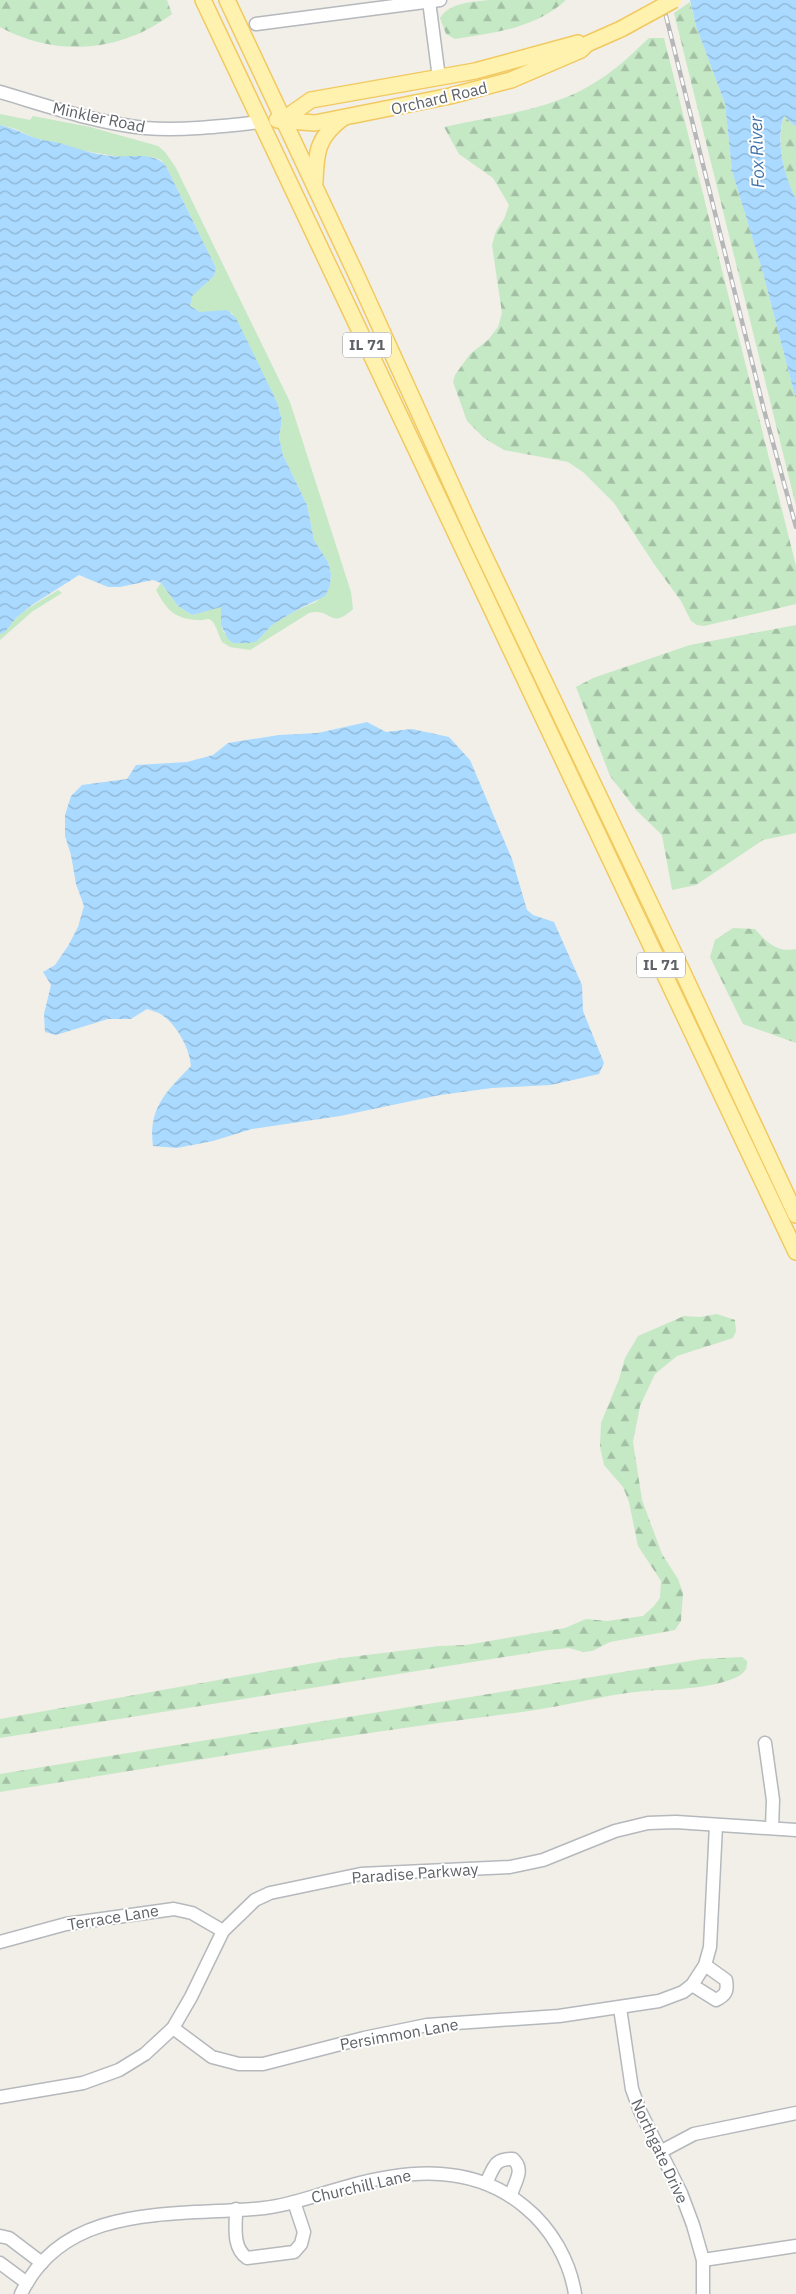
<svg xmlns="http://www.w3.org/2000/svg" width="796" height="2294" font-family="'IBM Plex Sans',sans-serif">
<defs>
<pattern id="forest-firs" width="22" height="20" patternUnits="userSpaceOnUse" patternTransform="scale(1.25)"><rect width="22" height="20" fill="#c5e8c5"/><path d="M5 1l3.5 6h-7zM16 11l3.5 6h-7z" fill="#a3c0a4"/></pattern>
<pattern id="water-waves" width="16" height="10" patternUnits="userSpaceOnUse" patternTransform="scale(1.25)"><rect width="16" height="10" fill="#aadaff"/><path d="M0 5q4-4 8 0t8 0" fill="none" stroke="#8eb4d2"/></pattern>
</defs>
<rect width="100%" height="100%" fill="#f1efe8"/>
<g fill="#c5e8c5">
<path d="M0,114l30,6 3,-4 57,11 68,19 7,6 11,16 114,234 61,190 2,17c-24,22 -20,-2 -44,4l-59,37 -20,-3 -8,-5c-3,-6 -6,-17 -10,-21 -4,-4 -7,-1 -11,-1 -25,0 -34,-9 -45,-30l5,-7 17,23 14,9 28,-9 2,1 -1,18 3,8 33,8 15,-16 23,-14 21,-9 14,-16 1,-12 -3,-12 -14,-22 -7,-35 -24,-50 -4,-18 3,-17 -5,-18 -45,-89 -32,-1 -10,-6 1,-10 23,-20 2,-8 -50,-102 -5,-6 -9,-3 -26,1 -52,-9 -8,-4 -32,-7 -18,-9 -16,-4z"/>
<path d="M58,590l4,3 -29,18 -33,29v-6c7,-3 10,-9 14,-14 13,-13 29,-20 44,-30z"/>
</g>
<g fill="url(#forest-firs)">
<path d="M0,0h167l5,14c-51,38 -115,44 -172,13z"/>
<path d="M490,0h76c-30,28 -72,33 -111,39l-9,-5 -6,-16c10,-16 33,-16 50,-18z"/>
<polygon points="690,2 696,26 725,104 732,171 763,273 796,400 796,506 674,13"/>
<path d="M649,38h15l132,528v38l-92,22 -7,-1 -6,-4 -10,-20 -27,-37 -40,-61 -31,-31 -15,-10 -64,-12 -20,-12 -17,-17 -14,-39 2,-7 15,-21 18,-14 10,-13 4,-14 -10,-68 4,-14 8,-12 5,-14 -16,-27 -34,-24 -15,-27c54,-12 112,-17 158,-49 17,-11 32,-26 47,-40z"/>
<path d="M784,116l12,11v72c-13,-24 -20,-57 -12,-83z"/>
<polygon points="796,625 796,833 763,840 696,885 672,890 662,835 637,811 610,776 576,687 593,678 690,645"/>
<path d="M733,928l22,1c11,13 23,24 41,20v94l-53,-19 -33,-67 5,-17z"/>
<polygon points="717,1314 735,1320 736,1331 733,1338 677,1356 655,1374 640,1406 633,1442 642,1500 662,1554 678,1579 683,1593 681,1621 675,1630 610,1642 592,1651 583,1652 569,1648 548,1650 0,1738 0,1719 342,1658 440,1646 466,1645 565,1628 586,1619 607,1621 643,1616 653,1607 660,1598 661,1581 638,1546 629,1502 623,1487 604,1465 600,1447 601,1423 619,1379 625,1358 638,1336 684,1316 700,1317"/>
<path d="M742,1657l5,4c0,3 0,5 -1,8 -7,16 -67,21 -83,21 -48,1 -94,16 -141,22 -175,22 -348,52 -522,80v-18l702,-115z"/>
</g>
<g fill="url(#water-waves)">
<path d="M690,0h106v127l-12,-11c-9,25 0,60 12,83v201l-33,-127 -31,-102 -7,-67 -29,-78z"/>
<path d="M0,125c12,3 21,7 32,12 11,4 24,4 34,8 15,5 29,9 45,11 18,2 43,-5 55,10l50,102 -2,8 -22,20 -2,10 10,6 27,-2 9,8 41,84 5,18 -3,17 4,18 24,50 7,35 14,22 3,12 -1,12 -5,10 -30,15 -23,14 -15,16 -7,2h-17l-5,-4 -7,-14v-18l-29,8 -14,-9 -17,-23 -8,-3 -33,7h-12l-29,-12 -47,30 -16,13 -11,14 -5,2z"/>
<path d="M367,722l19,10 26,-3 37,8 21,23 42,99 15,51 6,5 21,7 28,63 1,26 21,52 -5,11 -48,11 -59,3 -52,7 -100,21 -88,13 -39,12 -36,7 -24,-2c-5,-38 13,-54 38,-80 -1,-17 -14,-41 -29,-51 -4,-3 -10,-4 -15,-6l-16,10h-23l-52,16 -11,-3 -1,-18 7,-29 -8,-13 12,-7 13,-19 10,-19 6,-21 -8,-22 -5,-29 -6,-19v-21l6,-19 11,-11 45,-6 9,-14 51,-3 26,-7 15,-12 51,-8 39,-2z"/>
</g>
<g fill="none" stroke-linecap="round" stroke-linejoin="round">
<g stroke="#b5b8bc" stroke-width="15">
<g id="minor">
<polyline points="429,1 439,78"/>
<polyline points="256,24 440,0"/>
<path d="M0,92c48,14 96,31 145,36 39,3 78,-2 116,-6"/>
<polyline points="765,1743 773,1800 772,1828"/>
<polyline points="0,1942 66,1924 174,1909 192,1913 223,1931"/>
<path d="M692,1985l24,15c10,-5 12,-9 10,-20l-21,-15"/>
<polyline points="620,2008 632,2089 640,2111 681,2193 693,2225 703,2260 703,2294"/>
<polyline points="173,2028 212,2057 239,2064 263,2064 364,2038 427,2025 559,2016 659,2001 683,1992 692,1985 705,1965 710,1947 716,1825"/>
<polyline points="0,2097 83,2083 119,2070 145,2054 173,2028 191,1997 223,1931 255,1900 270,1893 361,1874 510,1867 543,1860 615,1831 648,1823 676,1822 796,1830"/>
<polyline points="660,2152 694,2134 796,2113"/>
<path d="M486,2183c8,-15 8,-25 27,-24 12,11 2,22 -2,36"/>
<path d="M236,2209c0,18 -4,38 11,49l47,-6 7,-8 3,-12 -10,-30"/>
<polyline points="0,2236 9,2238 42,2263"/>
<polyline points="703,2260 796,2246"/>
<polyline points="0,2263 27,2283"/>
<path d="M21,2294c44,-94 159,-77 243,-86 29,-3 57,-15 85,-22 61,-17 125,-22 176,21 26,21 45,54 50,87"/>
</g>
</g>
<g stroke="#f2c960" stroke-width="18">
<g id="major">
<polyline points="203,0 796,1252"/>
<polyline points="227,0 356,274 475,536 671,947 796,1215"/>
<polyline points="284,119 311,100 475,71 578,43"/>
<polyline points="277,120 315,123 450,96 511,80 581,50 587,44 621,29"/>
<path d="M315,182c1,-29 2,-45 28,-64"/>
</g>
</g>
<use href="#minor" stroke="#fff" stroke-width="12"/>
<use href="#major" stroke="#fff2af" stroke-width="15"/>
<g stroke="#b6b7b8" stroke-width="4.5">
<polyline id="rail" points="662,0 764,410 796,527"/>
</g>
<use href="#rail" stroke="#fff" stroke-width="2.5" stroke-dasharray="8" stroke-linecap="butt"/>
<g stroke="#f2c960" stroke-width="18" stroke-linecap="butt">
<polyline id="major-bridge" points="621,29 674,0"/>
</g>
<use href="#major-bridge" stroke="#fff2af" stroke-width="15"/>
</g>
<g text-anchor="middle" stroke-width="4" stroke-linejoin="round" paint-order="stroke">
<g fill="#fff" stroke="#8f9295" stroke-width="1">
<rect x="343" y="332.5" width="48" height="25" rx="4"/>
<rect x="637" y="952.5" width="48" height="25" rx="4"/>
</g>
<g font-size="15" font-weight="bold" fill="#5f6368">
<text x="367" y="350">IL 71</text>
<text x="661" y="970">IL 71</text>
</g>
<g font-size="16" fill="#5f6368" stroke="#fff">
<text transform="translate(439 98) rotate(-13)" y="6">Orchard Road</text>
<text transform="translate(99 117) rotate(12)" y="6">Minkler Road</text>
<text transform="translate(415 1873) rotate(-4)" y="6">Paradise Parkway</text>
<text transform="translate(113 1917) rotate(-9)" y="6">Terrace Lane</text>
<text transform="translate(399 2034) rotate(-10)" y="6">Persimmon Lane</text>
<text transform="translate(660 2151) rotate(65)" y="6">Northgate Drive</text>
<text transform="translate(361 2186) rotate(-13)" y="6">Churchill Lane</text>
</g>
<g font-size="18" font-style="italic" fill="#4174aa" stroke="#fff">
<text transform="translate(757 152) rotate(-92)" y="6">Fox River</text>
</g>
</g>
</svg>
